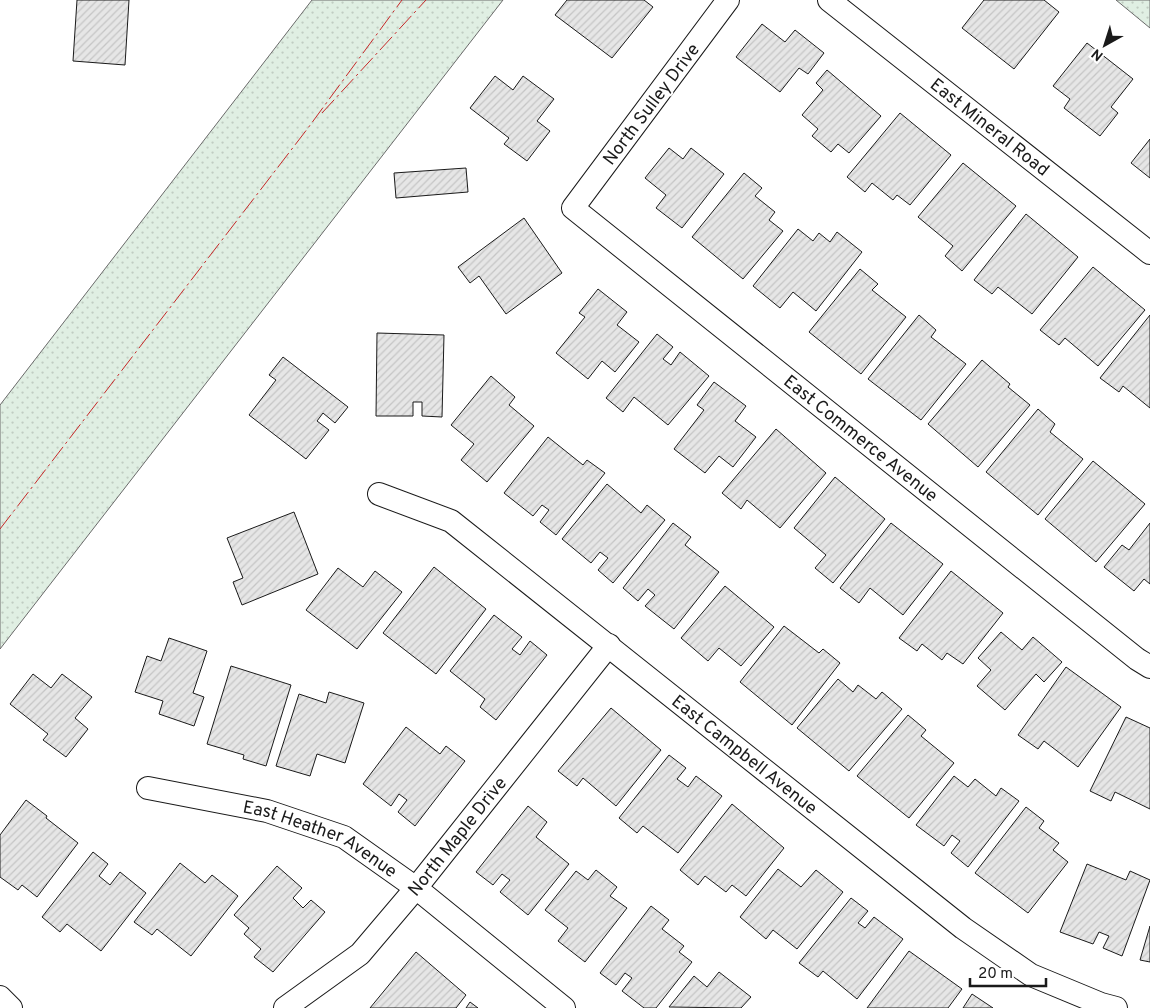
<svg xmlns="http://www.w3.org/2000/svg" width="1150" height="1008" font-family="Overpass,sans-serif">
<defs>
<pattern id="park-dots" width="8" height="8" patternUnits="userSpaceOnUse" patternTransform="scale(1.25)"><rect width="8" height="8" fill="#e0efe3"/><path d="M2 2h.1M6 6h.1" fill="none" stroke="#c0ccc2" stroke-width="1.8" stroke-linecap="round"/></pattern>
<pattern id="building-hatch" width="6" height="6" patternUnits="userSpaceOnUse" patternTransform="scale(1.25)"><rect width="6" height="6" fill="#e6e6e6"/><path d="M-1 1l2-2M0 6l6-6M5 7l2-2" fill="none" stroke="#c5c5c5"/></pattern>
</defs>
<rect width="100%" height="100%" fill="#fff"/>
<g fill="url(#park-dots)" stroke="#6a6a6a">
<polygon points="312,0 503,0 0,649 0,405"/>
<polygon points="1116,0 1150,0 1150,28"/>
</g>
<g fill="url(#building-hatch)" stroke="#1a1a1a">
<polygon points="77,0 129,0 125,65 73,61"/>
<polygon points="567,0 644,0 653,7 612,58 555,15"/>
<polygon points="984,0 1044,0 1059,12 1014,69 962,28"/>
<polygon points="762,24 785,42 795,30 824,53 808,74 799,68 780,92 736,57"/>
<polygon points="1087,43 1133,79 1111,107 1118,113 1100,136 1064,108 1070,99 1053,86"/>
<polygon points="827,70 881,116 849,153 838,144 831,152 812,136 818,129 802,115 823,90 816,83"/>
<polygon points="495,76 513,90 523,76 554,99 537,121 550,131 527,161 504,144 509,138 470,108"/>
<polygon points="900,113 951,155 910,205 897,195 893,200 872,183 865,192 847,177"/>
<polygon points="1150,139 1150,178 1131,163"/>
<polygon points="669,148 683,159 691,148 724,174 682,228 656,208 666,195 645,178"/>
<polygon points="963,163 1016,206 962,271 945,256 953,246 918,217"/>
<polygon points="466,168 468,192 396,198 394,173"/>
<polygon points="744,173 762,188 755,196 775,212 769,220 783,231 743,279 692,237"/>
<polygon points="1026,214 1078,257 1032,314 998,287 992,294 974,280"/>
<polygon points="524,218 562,273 506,314 479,276 470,283 458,267"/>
<polygon points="798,229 813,241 819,233 830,242 837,232 862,252 816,311 793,292 780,308 753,286"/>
<polygon points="1093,267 1145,310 1098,366 1065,338 1059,345 1040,330"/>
<polygon points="860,269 878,284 872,290 906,317 861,374 809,332"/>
<polygon points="598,289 627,312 617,325 639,342 615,372 602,361 588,379 556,353 585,317 579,313"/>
<polygon points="919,315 936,330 931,337 966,364 921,420 868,379"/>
<polygon points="1150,315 1150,408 1123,386 1119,392 1100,378"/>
<polygon points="377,333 444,335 442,417 422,416 422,402 413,402 413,416 376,416"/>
<polygon points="657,334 673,347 663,359 671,365 680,352 709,376 668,425 634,397 623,412 606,398"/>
<polygon points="283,357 348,407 335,423 323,413 317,421 329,430 306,459 249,415 276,380 269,375"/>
<polygon points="982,360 1010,384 1008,387 1030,405 978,467 928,424"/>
<polygon points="491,376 515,397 509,405 534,426 487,482 461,460 474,444 451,425"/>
<polygon points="714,382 746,406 735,421 756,437 733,467 719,456 705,473 674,449 704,410 697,405"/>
<polygon points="1038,409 1055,424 1050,432 1083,459 1038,515 986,472"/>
<polygon points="776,429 826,473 780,528 747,500 741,509 722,493"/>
<polygon points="548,437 583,465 587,460 605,473 556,535 540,522 549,510 542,505 533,516 504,493"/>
<polygon points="1093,461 1145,504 1096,562 1045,519"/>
<polygon points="835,477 885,519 833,583 815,568 826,555 794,528"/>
<polygon points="607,484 641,513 647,505 665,520 613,583 598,570 608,558 600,552 591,563 562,539"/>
<polygon points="294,512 318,574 242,605 233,582 243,578 227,538"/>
<polygon points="673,523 691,537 685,545 719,572 674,629 645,606 655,595 648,589 638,601 623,588"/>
<polygon points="891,523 943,564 903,615 870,588 859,603 840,588"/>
<polygon points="1150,523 1150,584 1144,579 1134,591 1104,567 1122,545 1129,550"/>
<polygon points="434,567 486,609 436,674 383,633"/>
<polygon points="338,568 363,587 375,571 402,592 357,649 306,610"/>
<polygon points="951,571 1003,613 963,664 947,653 942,660 922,644 917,651 899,638"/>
<polygon points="725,586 774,627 741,666 719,648 708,661 681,638"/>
<polygon points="494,615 522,637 512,649 520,655 530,641 547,655 496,720 480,707 485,699 450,671"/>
<polygon points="784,626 819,653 823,649 840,663 792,725 740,682"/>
<polygon points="1001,632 1022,650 1033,637 1062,662 1044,682 1036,674 1005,710 977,686 991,670 978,658"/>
<polygon points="169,638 207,651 193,693 204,697 194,726 159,714 163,701 135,692 147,656 161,661"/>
<polygon points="231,666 291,685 266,766 243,759 244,755 207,744"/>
<polygon points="1066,667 1121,707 1078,767 1044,741 1038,749 1018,735"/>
<polygon points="33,674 51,688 62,674 92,697 75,718 88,729 66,757 43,740 48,734 10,704"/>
<polygon points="838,679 853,692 858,685 876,699 882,692 902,709 849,771 797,728"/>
<polygon points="329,692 364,703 345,763 317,754 310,776 276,766 299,694 326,703"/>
<polygon points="611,708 661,750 616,806 583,778 577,786 558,771"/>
<polygon points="908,715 926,730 921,736 954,763 909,818 857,776"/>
<polygon points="1126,717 1150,728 1150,809 1115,792 1111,801 1090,791"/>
<polygon points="406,727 440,754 446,746 465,761 415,826 398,812 407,800 399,794 391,806 363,784"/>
<polygon points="669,755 686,768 677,779 688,787 696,776 722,796 678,853 643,826 637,833 619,818"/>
<polygon points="954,776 968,787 975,779 996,796 1001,788 1019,801 968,867 951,853 960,841 952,835 944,846 916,825"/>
<polygon points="26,800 47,816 46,818 78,843 37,897 22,885 18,890 0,877 0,835"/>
<polygon points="732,804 784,848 746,896 732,885 726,892 705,876 698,885 680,870"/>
<polygon points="528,806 547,822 536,837 569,864 528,915 500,892 510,880 502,874 493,885 476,872"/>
<polygon points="1026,807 1044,821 1039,828 1059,843 1053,850 1068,862 1028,913 975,873"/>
<polygon points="93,852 108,864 99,876 110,885 120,872 146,893 101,951 67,924 60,932 42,917"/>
<polygon points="180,863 205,883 212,875 238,896 191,956 157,929 152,935 134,922"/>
<polygon points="1087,864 1126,880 1130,871 1150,880 1122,956 1103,948 1109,936 1099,932 1093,944 1060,932"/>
<polygon points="277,866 302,888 293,898 303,908 311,900 325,912 273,972 254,957 261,949 244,934 249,928 234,915"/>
<polygon points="778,869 801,887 816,870 843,892 797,949 773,930 766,939 740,917"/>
<polygon points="596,870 617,887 610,896 627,908 585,962 558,941 568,928 545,910 576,871 588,880"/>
<polygon points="851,898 868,911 858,923 865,928 874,917 903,939 857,999 823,971 818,977 799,963"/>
<polygon points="651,906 669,920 662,929 684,946 679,952 692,962 656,1008 644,1008 622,991 632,978 625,973 616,985 600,973"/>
<polygon points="1150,926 1150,962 1140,960"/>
<polygon points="909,951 962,989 948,1008 867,1008"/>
<polygon points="416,952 466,995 456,1008 370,1008"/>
<polygon points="719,972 751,997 741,1008 669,1007 694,976 707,987"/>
<polygon points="972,994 993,1008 963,1008"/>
<polygon points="470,1002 478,1008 466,1008"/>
</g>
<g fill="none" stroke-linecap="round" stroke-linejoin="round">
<g stroke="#1a1a1a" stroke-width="24">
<g id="street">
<path id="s1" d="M728,0l-155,208 564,451 13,8"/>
<path id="s2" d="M829,0l321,253"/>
<path id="s3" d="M379,494l72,27 512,407 68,47 70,29 15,4"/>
<path id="s4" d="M148,788l119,23 77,26 72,51 148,120"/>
<polyline points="0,997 11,1008"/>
<path id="s5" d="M285,1008l75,-54 56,-66 193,-243"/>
</g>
</g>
<use href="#street" stroke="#fff" stroke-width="22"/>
<g stroke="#c62828" stroke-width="1" stroke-dasharray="18 4 2.5 4" stroke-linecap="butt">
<polyline points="322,113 426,0"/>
<polyline points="0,529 308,128 402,0"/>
</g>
</g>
<g text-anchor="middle" stroke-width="4" stroke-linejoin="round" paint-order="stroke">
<g font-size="18" fill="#1a1a1a" stroke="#fff">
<text transform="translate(651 104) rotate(-53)" y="6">North Sulley Drive</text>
<text dy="6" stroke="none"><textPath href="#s2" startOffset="205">East Mineral Road</textPath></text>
<text dy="6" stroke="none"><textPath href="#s1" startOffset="628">East Commerce Avenue</textPath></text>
<text dy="6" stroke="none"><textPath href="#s3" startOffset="452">East Campbell Avenue</textPath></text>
<text dy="6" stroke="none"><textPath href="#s5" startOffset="245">North Maple Drive</textPath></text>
<text dy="6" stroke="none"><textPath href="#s4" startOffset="181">East Heather Avenue</textPath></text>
</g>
</g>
<g transform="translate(1105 45) rotate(219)" stroke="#ffffff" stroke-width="4" paint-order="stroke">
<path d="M0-4L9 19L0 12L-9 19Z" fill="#1a1a1a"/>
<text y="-8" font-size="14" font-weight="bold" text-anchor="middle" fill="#1a1a1a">N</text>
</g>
<path d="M970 978v8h76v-8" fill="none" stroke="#1a1a1a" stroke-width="2.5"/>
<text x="978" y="978" font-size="15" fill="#1a1a1a" stroke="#ffffff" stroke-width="4" paint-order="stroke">20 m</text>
</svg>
